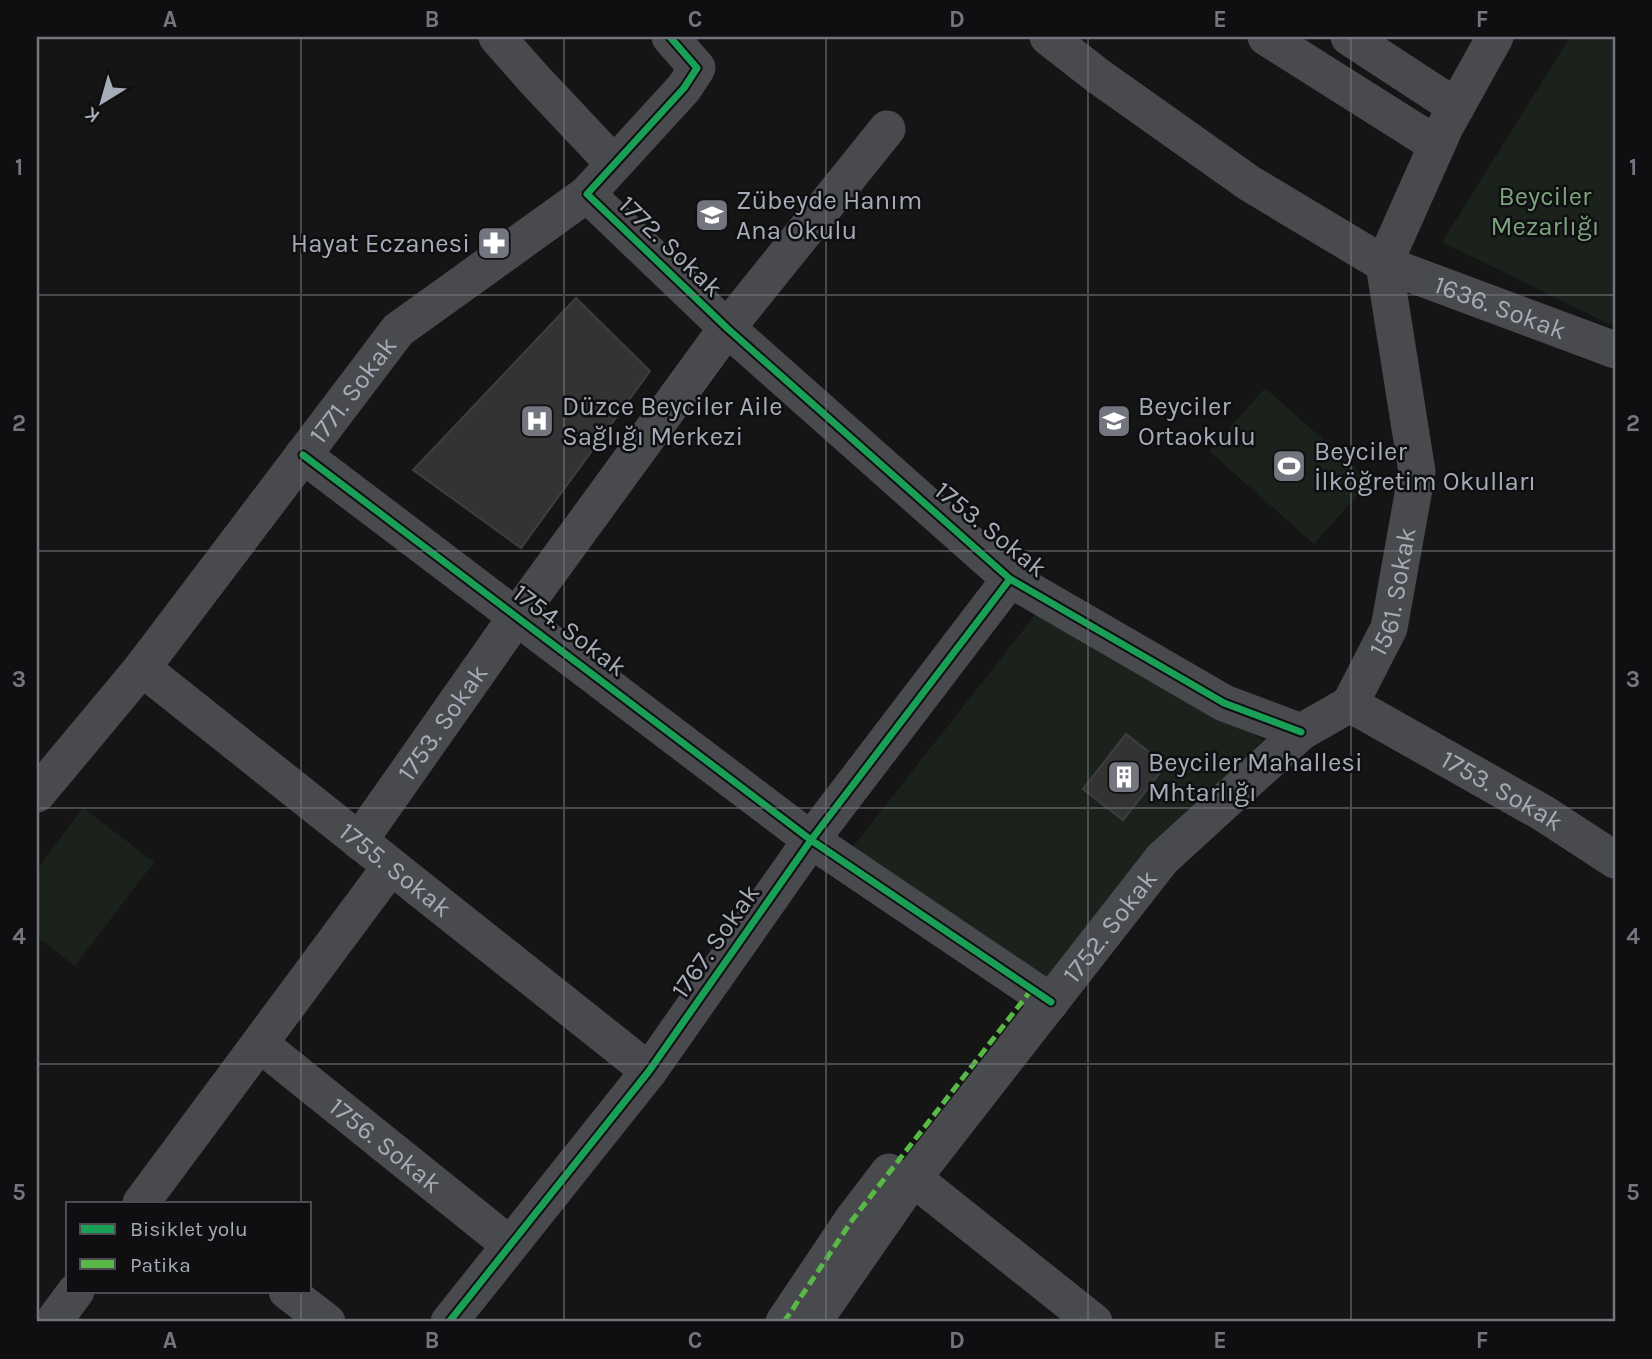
<svg xmlns="http://www.w3.org/2000/svg" width="1652" height="1359" font-family="Karla,sans-serif">
<rect width="100%" height="100%" fill="#151515"/>
<g fill="#1b221c">
<polygon points="1570,37 1615,37 1615,327 1442,242"/>
<polygon points="1265,388 1370,481 1314,544 1209,451"/>
<polygon points="1039,610 1263,740 1137,863 1050,989 852,848"/>
<polygon points="83,808 154,862 75,966 37,937 37,869"/>
</g>
<g fill="#333334" stroke="#3d3e41" stroke-width="2">
<polygon points="576,298 650,371 521,548 413,470"/>
<polygon points="1126,734 1166,765 1123,820 1083,789"/>
</g>
<g fill="none" stroke-linecap="round" stroke-linejoin="round">
<g stroke="#494a4e" stroke-width="37">
<polyline points="497,37 534,79 614,164"/>
<polyline points="670,37 697,68 684,88 587,194 727,328 1010,579 1224,703 1301,732"/>
<path id="s1" d="M1048,37l50,39 151,107 135,81 231,86"/>
<polyline points="1266,37 1437,145"/>
<polyline points="1349,37 1456,107"/>
<polyline points="303,455 811,840 1051,1002"/>
<path id="s2" d="M142,668l507,403"/>
<path id="s3" d="M1350,704l39,-76 28,-156 -33,-208 61,-137 50,-90"/>
<path id="s4" d="M1350,704l193,109 72,47"/>
<path id="s5" d="M37,794l105,-126 256,-338 189,-136"/>
<path id="s6" d="M359,841l158,-225 210,-288 160,-199"/>
<path id="s7" d="M260,1044l250,201"/>
<polyline points="913,1178 1094,1322"/>
<polyline points="141,1203 391,866"/>
<polyline points="287,1291 327,1322"/>
<polyline points="53,1322 76,1291"/>
<polyline points="449,1322 649,1071 811,840 1010,579"/>
<polyline points="784,1322 853,1219 889,1172"/>
<path id="s8" d="M813,1322l100,-144 249,-319 139,-127 49,-28"/>
</g>
<polyline stroke="#58b947" stroke-width="5" stroke-dasharray="10 5" stroke-linecap="butt" points="784,1322 853,1219 1032,989"/>
<g stroke="#0f0f11" stroke-width="11">
<g id="cycleway">
<polyline points="670,37 697,68 684,88 587,194 727,328 1010,579 1224,703 1301,732"/>
<polyline points="303,455 811,840 1051,1002"/>
<polyline points="449,1322 649,1071 811,840 1010,579"/>
</g>
</g>
<use href="#cycleway" stroke="#1a9f57" stroke-width="7"/>
</g>
<path fill="none" stroke="#73767e" stroke-width="2" stroke-opacity="0.55" d="M301,37v1166M564,37v1285M826,37v1285M1088,37v1285M1351,37v1285M37,295h1578M37,551h1578M37,808h1578M37,1064h1578M301,1291v31"/>
<defs>
<g id="school-square" transform="scale(1.75)"><rect x="-9" y="-9" width="18" height="18" rx="4" fill="#73767e" stroke="#0f0f11"/><path d="M0-5L7-2L0 1L-7-2ZM-4 1L0 2.5L4 1V4Q0 6-4 4Z" fill="#fff"/></g>
<g id="pharmacy-square" transform="scale(1.75)"><rect x="-9" y="-9" width="18" height="18" rx="4" fill="#73767e" stroke="#0f0f11"/><path d="M-2-6h4v4h4v4h-4v4h-4v-4h-4v-4h4Z" fill="#fff"/></g>
<g id="hospital-square" transform="scale(1.75)"><rect x="-9" y="-9" width="18" height="18" rx="4" fill="#73767e" stroke="#0f0f11"/><path d="M-5-5h3v3.5h4V-5h3V5h-3V1.5h-4V5h-3Z" fill="#fff"/></g>
<g id="stadium-square" transform="scale(1.75)"><rect x="-9" y="-9" width="18" height="18" rx="4" fill="#73767e" stroke="#0f0f11"/><path d="M0-5a6.5 5 0 1 0 0 10a6.5 5 0 1 0 0-10ZM-3.5-1.8h7v3.6h-7Z" fill="#fff"/></g>
<g id="building-square" transform="scale(1.75)"><rect x="-9" y="-9" width="18" height="18" rx="4" fill="#73767e" stroke="#0f0f11"/><path d="M-4-6H4V6H1V3H-1V6H-4ZM-2.5-4.3h1.7v1.8h-1.7ZM.8-4.3h1.7v1.8H.8ZM-2.5-1h1.7V.8h-1.7ZM.8-1h1.7V.8H.8Z" fill="#fff"/></g>
</defs>
<g fill-rule="evenodd">
<use href="#school-square" x="712" y="215"/>
<use href="#pharmacy-square" x="494" y="243"/>
<use href="#hospital-square" x="537" y="421"/>
<use href="#school-square" x="1114" y="421"/>
<use href="#stadium-square" x="1289" y="466"/>
<use href="#building-square" x="1124" y="777"/>
</g>
<g text-anchor="middle" stroke-width="5" stroke-linejoin="round" paint-order="stroke">
<g font-size="26" fill="#7ba37c" stroke="#0f0f11">
<text x="1545" y="205">Beyciler<tspan x="1545" dy="30">Mezarlığı</tspan></text>
</g>
<g font-size="26" fill="#a5abb7" stroke="#0f0f11" text-anchor="start">
<text x="736" y="209">Zübeyde Hanım<tspan x="736" dy="30">Ana Okulu</tspan></text>
<text x="470" y="252" text-anchor="end">Hayat Eczanesi</text>
<text x="562" y="415">Düzce Beyciler Aile<tspan x="562" dy="30">Sağlığı Merkezi</tspan></text>
<text x="1138" y="415">Beyciler<tspan x="1138" dy="30">Ortaokulu</tspan></text>
<text x="1314" y="460">Beyciler<tspan x="1314" dy="30">İlköğretim Okulları</tspan></text>
<text x="1148" y="771">Beyciler Mahallesi<tspan x="1148" dy="30">Mhtarlığı</tspan></text>
</g>
<g font-size="26" fill="#a5abb7" stroke="#0f0f11">
<text transform="translate(671 246) rotate(44)" y="9">1772. Sokak</text>
<text dy="9" stroke="none"><textPath href="#s1" startOffset="530">1636. Sokak</textPath></text>
<text dy="9" stroke="none"><textPath href="#s5" startOffset="513">1771. Sokak</textPath></text>
<text transform="translate(991 529) rotate(39)" y="9">1753. Sokak</text>
<text dy="9" stroke="none"><textPath href="#s3" startOffset="122">1561. Sokak</textPath></text>
<text transform="translate(570 630) rotate(37)" y="9">1754. Sokak</text>
<text dy="9" stroke="none"><textPath href="#s6" startOffset="145">1753. Sokak</textPath></text>
<text dy="9" stroke="none"><textPath href="#s4" startOffset="175">1753. Sokak</textPath></text>
<text dy="9" stroke="none"><textPath href="#s2" startOffset="324">1755. Sokak</textPath></text>
<text dy="9" stroke="none"><textPath href="#s8" startOffset="495">1752. Sokak</textPath></text>
<text transform="translate(715 941) rotate(-55)" y="9">1767. Sokak</text>
<text dy="9" stroke="none"><textPath href="#s7" startOffset="161">1756. Sokak</textPath></text>
</g>
</g>
<rect width="1652" height="1359" fill="none" stroke="#0f0f11" stroke-width="77"/>
<rect x="66" y="1202" width="245" height="91" fill="#0f0f11" stroke="#4b4d53" stroke-width="2"/>
<rect x="80" y="1224" width="35" height="10" fill="#1a9f57" stroke="#4b4d53" stroke-width="2"/>
<text x="130" y="1236" font-size="21" fill="#a5abb7">Bisiklet yolu</text>
<rect x="80" y="1259" width="35" height="10" fill="#58b947" stroke="#4b4d53" stroke-width="2"/>
<text x="130" y="1272" font-size="21" fill="#a5abb7">Patika</text>
<g transform="translate(102 102) rotate(217)" stroke="#0f0f11" stroke-width="5" paint-order="stroke">
<path d="M0-5L12 26L0 18L-12 26Z" fill="#a5abb7"/>
<text y="-10" font-size="19" font-weight="bold" text-anchor="middle" fill="#a5abb7">K</text>
</g>
<rect x="38" y="38" width="1576" height="1282" fill="none" stroke="#73767e" stroke-width="2.5"/>
<g font-size="23" text-anchor="middle" font-weight="bold" fill="#73767e">
<text x="170" y="27">A</text>
<text x="432" y="27">B</text>
<text x="695" y="27">C</text>
<text x="957" y="27">D</text>
<text x="1220" y="27">E</text>
<text x="1482" y="27">F</text>
<text x="19" y="175">1</text>
<text x="1633" y="175">1</text>
<text x="19" y="431">2</text>
<text x="1633" y="431">2</text>
<text x="19" y="687">3</text>
<text x="1633" y="687">3</text>
<text x="19" y="944">4</text>
<text x="1633" y="944">4</text>
<text x="19" y="1200">5</text>
<text x="1633" y="1200">5</text>
<text x="170" y="1348">A</text>
<text x="432" y="1348">B</text>
<text x="695" y="1348">C</text>
<text x="957" y="1348">D</text>
<text x="1220" y="1348">E</text>
<text x="1482" y="1348">F</text>
</g>
</svg>
